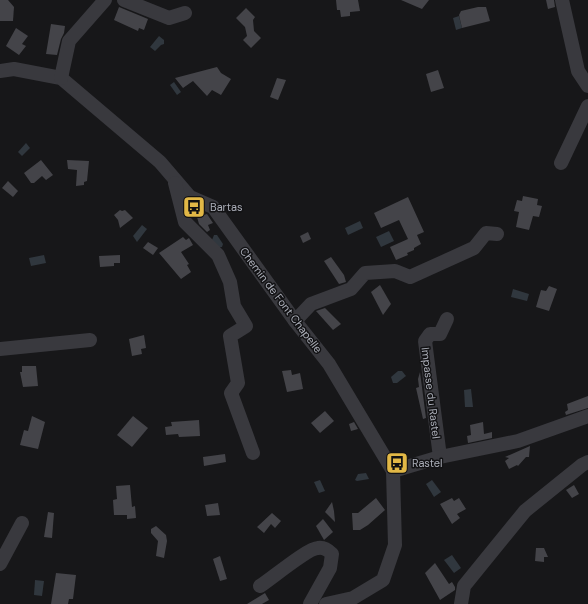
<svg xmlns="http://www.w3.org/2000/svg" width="588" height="604" font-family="'DM Sans',sans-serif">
<rect width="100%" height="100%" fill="#171719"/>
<g fill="#30373e">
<polygon points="459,16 462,28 456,30 453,18"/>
<polygon points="159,36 164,40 164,44 161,45 155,51 150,47"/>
<polygon points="174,82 181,92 177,95 170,85"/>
<polygon points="26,143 30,148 22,156 18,152"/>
<polygon points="360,221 363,228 348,235 345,228"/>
<polygon points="142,225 147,229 137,242 133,236"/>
<polygon points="389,231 394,241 381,247 376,237"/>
<polygon points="214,235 217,235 223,244 222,247 219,247 212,240"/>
<polygon points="44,255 46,263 31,266 29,258"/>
<polygon points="513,289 529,294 527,301 511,297"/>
<polygon points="398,371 402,371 406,376 397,383 393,383 391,377"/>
<polygon points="471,389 473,407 465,407 464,390"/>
<polygon points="366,473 369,479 357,481 355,480 358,474"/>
<polygon points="320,480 325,491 319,493 314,482"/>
<polygon points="432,480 441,492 434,497 426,484"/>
<polygon points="452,555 461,568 454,573 444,560"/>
<polygon points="35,580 44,581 42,596 34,595"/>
</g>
<g fill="#444449">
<polygon points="0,0 8,0 14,7 13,21 0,21"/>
<polygon points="336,0 358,0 360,11 350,12 350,16 341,17 340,10 337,10"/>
<polygon points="401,0 429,0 422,9"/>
<polygon points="546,0 554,0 555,7 548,9"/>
<polygon points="119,7 148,19 144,30 139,28 138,31 114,20"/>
<polygon points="478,7 486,7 490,21 462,28 459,15 461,11"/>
<polygon points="246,8 255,17 253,20 254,31 261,38 251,48 243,40 247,36 245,27 236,18"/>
<polygon points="51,24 65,26 64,33 61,39 57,55 46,54"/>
<polygon points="16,28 28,36 22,44 26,46 19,55 6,46"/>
<polygon points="217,67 221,73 231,79 221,95 212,90 207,96 193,81 183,88 175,78"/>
<polygon points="438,70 444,88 431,92 426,74"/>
<polygon points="277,78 286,80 278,100 270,97"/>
<polygon points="41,160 53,175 46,180 42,176 34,183 31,183 24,173"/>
<polygon points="67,160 89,161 87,181 84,182 84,185 76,186 77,170 68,169"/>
<polygon points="8,181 18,191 13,197 2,188"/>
<polygon points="523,196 538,199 537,205 542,206 539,217 533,216 529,230 516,227 519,212 514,211 517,200 522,201"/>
<polygon points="408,197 424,232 417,235 421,244 414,248 414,250 407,253 408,255 396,260 390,247 408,239 399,220 381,228 374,213"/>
<polygon points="120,210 122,211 125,210 133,218 120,228 118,220 114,215"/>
<polygon points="207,214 213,223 208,225 210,230 207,232 199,224 197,217"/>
<polygon points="308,232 311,239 303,243 300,236"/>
<polygon points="183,237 186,240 189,238 193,245 181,252 189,264 187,265 191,272 181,279 159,253"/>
<polygon points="148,242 158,248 153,255 143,248"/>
<polygon points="120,255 120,263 114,263 114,266 100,267 99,256"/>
<polygon points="331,257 344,275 346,282 339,284 324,261"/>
<polygon points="380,285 391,304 383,315 371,292"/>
<polygon points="549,286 557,289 549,311 536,307 541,290 546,291"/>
<polygon points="325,308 341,324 333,330 316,311"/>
<polygon points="144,335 146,348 141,349 142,354 132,356 129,339"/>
<polygon points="22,366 36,366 38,386 23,387 20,372 22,372"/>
<polygon points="291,370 292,375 300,373 303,389 287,392 282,371"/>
<polygon points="420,372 426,418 423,419 416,388 419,387 418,379"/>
<polygon points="588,396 588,408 566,415 565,412 568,410 567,404"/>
<polygon points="325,411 334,421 320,433 311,423"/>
<polygon points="32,416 45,422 38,449 20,445 24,430 28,431"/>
<polygon points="133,416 148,428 132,447 117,435"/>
<polygon points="199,420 200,436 179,437 178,434 166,435 165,427 172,426 171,422"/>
<polygon points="354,422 358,429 351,431 349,424"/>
<polygon points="483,422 484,434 492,432 492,438 468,443 467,436 471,435 470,425"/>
<polygon points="530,446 529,457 526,457 518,466 517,465 509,469 505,461 509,458 505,457"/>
<polygon points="225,454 226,462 204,466 203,457"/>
<polygon points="130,485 132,507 135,506 136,518 127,519 127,515 114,515 113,500 117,499 116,486"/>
<polygon points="574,485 579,494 572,498 566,490"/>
<polygon points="376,498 385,510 368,525 360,530 353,530 352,513 358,513"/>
<polygon points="452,498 454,501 459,498 466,509 457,514 460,518 452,524 440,504"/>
<polygon points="332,502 334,511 335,522 325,512"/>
<polygon points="218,503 220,515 207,516 205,505"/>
<polygon points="48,512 54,513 52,538 44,537"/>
<polygon points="272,513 281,521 275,528 271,524 264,533 257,527"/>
<polygon points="323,519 333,532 324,540 316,526"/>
<polygon points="156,526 166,535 167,541 164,558 156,556 158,541 151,533 151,529"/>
<polygon points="536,548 544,548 548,557 544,557 544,562 535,561"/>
<polygon points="220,556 227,579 220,581 213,559"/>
<polygon points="435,563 449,584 452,582 455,587 455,590 440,600 425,573"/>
<polygon points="56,573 76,575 73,599 69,599 68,604 51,604"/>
<polygon points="265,593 269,600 262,604 247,604"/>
</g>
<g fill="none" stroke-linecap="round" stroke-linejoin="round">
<g stroke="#39393e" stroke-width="14">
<polyline points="124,0 169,18 185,13"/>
<polyline points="562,0 578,71 588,86"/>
<polyline points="0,71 14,69 61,78 160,162 190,197 213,207 295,321 329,364 393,471 395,545 383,580 353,598 326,604"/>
<polyline points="61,78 69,41 105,0"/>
<polyline points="561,163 588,106"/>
<polyline points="175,183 185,222 218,255 230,282 234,306 246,326 230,336 238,383 231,393 253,453"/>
<polyline points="295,321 311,304 351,289 365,273 395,271 410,277 474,248 486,233 497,234"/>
<polyline points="0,349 90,340"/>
<polyline points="440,457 425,341 430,334 440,334 447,319"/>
<polyline points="393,471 440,457 518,441 588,416"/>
<polyline points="0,564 22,523"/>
<path d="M260,586c11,-7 48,-38 58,-38 6,-1 10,2 14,6l-2,14 -20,36"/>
<polyline points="461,604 464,586 525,511 582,465 588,462"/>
</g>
</g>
<defs>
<g id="bus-square" transform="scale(1.15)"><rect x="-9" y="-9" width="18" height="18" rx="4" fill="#e2b846" stroke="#121214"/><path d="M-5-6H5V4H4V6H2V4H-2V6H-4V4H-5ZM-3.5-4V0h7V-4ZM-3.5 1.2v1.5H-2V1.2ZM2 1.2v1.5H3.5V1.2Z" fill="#111"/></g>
</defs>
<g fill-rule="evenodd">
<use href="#bus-square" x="194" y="207"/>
<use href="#bus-square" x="397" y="463"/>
</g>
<g text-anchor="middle" stroke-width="3" stroke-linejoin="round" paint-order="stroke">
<g font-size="11" fill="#abaeb8" stroke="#121214" text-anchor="start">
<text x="210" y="211">Bartas</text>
<text x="412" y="467">Rastel</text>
</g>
<g font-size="11" fill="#abaeb8" stroke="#121214">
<text transform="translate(281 300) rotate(53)" y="4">Chemin de Font Chapelle</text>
<text transform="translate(431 393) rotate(83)" y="4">Impasse du Rastel</text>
</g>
</g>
</svg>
